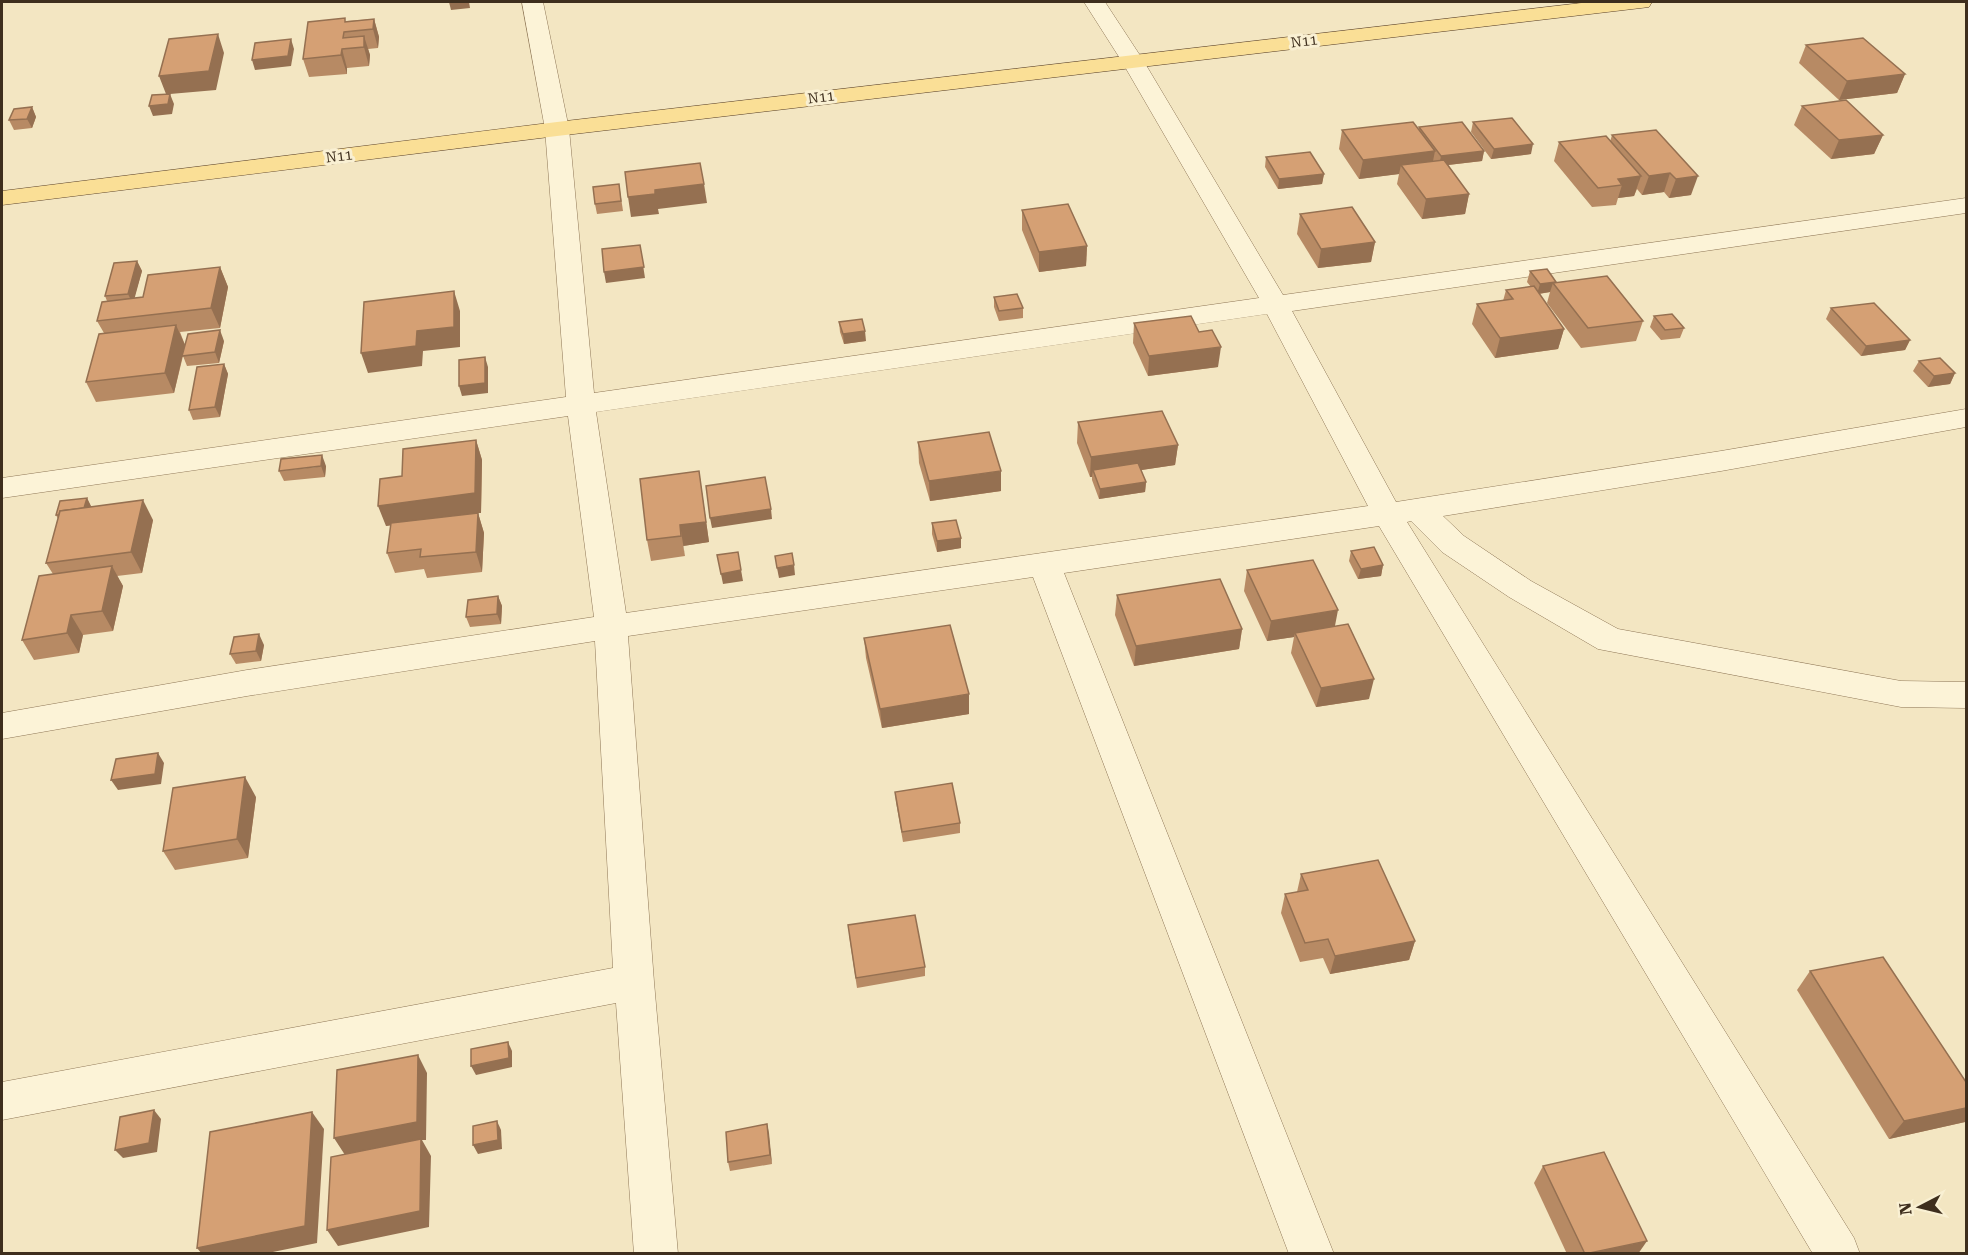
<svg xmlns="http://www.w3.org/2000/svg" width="1968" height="1255" font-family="'Roboto Serif',serif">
<rect width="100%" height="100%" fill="#f3e6c2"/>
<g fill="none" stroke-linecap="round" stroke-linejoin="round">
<g stroke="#8f7757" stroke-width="1">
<path id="minor" d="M522,2h21l26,127 25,264 665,-95 -138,-238 -37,-58h21l38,58 140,235 683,-97v15l-674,98 104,191 325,-51 245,-42v18l-245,44 -278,45 21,20 67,45 87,48 283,52 65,1v26l-65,-1 -303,-58 -89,-52 -67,-45 -31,-31 -4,1 447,716 6,16h-47l-434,-728 -315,47 270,681h-45l-256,-677 -405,59 26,346 24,272h-44l-18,-251 -614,117v-38l611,-114 -18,-327 -348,55 -245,43v-26l245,-43 347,-53 -26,-201 -566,82v-20l564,-81 -21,-268zM1267,314l101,192 -742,107 -30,-201z"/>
</g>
<g stroke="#5d442b" stroke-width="1">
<polygon id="major" points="1590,2 1652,2 1649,7 1641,8 557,136 2,205 2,191 557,122"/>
</g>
<use href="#minor" fill="#fcf3d7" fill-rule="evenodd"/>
<use href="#major" fill="#fadf96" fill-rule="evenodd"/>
</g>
<g fill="#b78a64">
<polygon points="374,19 379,37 378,48 368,49 370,55 369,66 347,68 347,74 309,77 303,59 346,21"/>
<polygon points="1806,45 1905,74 1897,93 1839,100 1799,63"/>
<polygon points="1802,106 1883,135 1874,154 1831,159 1794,125"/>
<polygon points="32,107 36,117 32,128 14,130 9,120"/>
<polygon points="1473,122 1531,154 1491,159 1471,132"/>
<polygon points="1419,127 1484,151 1482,161 1448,165 1469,194 1465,214 1422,219 1397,184 1399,174 1359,179 1339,149 1342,130 1419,129"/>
<polygon points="1656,130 1691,195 1669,198 1664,192 1642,195 1637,189 1634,196 1618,198 1616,205 1592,207 1554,161 1559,142 1610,142 1612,135"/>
<polygon points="1266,157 1324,174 1322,184 1278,189 1265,167"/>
<polygon points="619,184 623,211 597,214 595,204"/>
<polygon points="1022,210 1087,246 1086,266 1039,272 1022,230"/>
<polygon points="1300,214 1375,242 1371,262 1318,268 1297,234"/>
<polygon points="137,261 142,271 134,298 143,297 220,267 228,287 220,328 180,332 185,345 224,341 219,363 187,366 183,356 174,393 96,402 86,382 104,333 97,321 107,301 105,296"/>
<polygon points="1530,271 1643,321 1636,341 1581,348 1547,303 1550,292 1539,294 1564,329 1558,349 1495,358 1472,324 1477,304 1503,301 1506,290 1531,287 1527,282"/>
<polygon points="994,297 1023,308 1023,318 999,321 994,307"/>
<polygon points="1831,308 1910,340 1905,350 1861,356 1826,319"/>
<polygon points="1654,316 1684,328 1680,338 1661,340 1650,327"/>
<polygon points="839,322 866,341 844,344 840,332"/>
<polygon points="1134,323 1199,332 1218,367 1148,376 1133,343"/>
<polygon points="1919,361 1955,373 1950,384 1928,387 1913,371"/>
<polygon points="224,364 228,374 220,417 193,420 189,410"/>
<polygon points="1078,422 1178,445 1175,465 1141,470 1146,482 1145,492 1099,499 1092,480 1092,477 1090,477 1077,443"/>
<polygon points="476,440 482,460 481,513 478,513 484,533 482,572 427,578 424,569 395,573 387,553 391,525 386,526 402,476"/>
<polygon points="918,442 1001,491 930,501 919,463"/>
<polygon points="326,466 325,477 284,481 279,471"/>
<polygon points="699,471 709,542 683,546 685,556 651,561 647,540"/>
<polygon points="87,498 91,507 153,520 142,573 117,576 123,586 113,631 83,635 79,653 34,660 22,640 53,574 46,563 58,519 56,515"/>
<polygon points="932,523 961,548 937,552 932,534"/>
<polygon points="1351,551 1383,565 1381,576 1358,579 1349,561"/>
<polygon points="1247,570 1335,626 1369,699 1316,707 1291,653 1294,637 1267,641 1244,591"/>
<polygon points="1117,595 1242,629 1239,649 1134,666 1115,615"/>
<polygon points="498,596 502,606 501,624 470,627 466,617"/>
<polygon points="864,638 969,714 882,728 866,658"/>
<polygon points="264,645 261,661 236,664 230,654"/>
<polygon points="895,792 960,823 960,833 903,842 896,802"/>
<polygon points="256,797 248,858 175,870 163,851"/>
<polygon points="1301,874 1415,941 1409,960 1330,974 1323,958 1300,962 1281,913 1285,894 1297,892"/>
<polygon points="849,935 925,967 925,976 857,988"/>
<polygon points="1810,971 1966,1082 1966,1121 1965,1122 1889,1139 1797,990"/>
<polygon points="767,1124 772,1164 730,1171 728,1162"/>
<polygon points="1543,1166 1638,1254 1567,1254 1534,1183"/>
</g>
<g fill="#957051">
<polygon points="449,2 469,2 470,8 451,10"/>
<polygon points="374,19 379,37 378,48 373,29"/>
<polygon points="218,34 224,53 216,90 170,94 174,104 172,114 153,116 149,106 166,94 159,76"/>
<polygon points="364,36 370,55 369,66 364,47"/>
<polygon points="291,39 294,49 291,66 255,70 252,60"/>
<polygon points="342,49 347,68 347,74 341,55"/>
<polygon points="1905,74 1897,93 1839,100 1847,81"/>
<polygon points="32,107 36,117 32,128 27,119"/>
<polygon points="1883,135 1874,154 1831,159 1839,140"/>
<polygon points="1533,144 1531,154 1491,159 1494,149"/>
<polygon points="1435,151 1431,171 1401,165 1399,174 1359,179 1363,160"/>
<polygon points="1484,151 1482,161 1439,166 1441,156"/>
<polygon points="1670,173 1664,192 1642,195 1649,176"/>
<polygon points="1324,174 1322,184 1278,189 1279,179"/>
<polygon points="1641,176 1634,196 1618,198 1622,185 1618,179"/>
<polygon points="1698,176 1691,195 1669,198 1676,179"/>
<polygon points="704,184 707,203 658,209 659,214 631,217 628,197 655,190"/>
<polygon points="1469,194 1465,214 1422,219 1426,199"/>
<polygon points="1375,242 1371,262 1318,268 1321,249"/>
<polygon points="640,245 645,278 606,283 604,272"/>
<polygon points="1087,246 1086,266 1039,272 1039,252"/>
<polygon points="137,261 142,271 133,304 128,294"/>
<polygon points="220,267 228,287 220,328 211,308"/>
<polygon points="1556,282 1553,283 1550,292 1537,294 1540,284"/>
<polygon points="454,291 460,311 460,347 423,351 422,366 368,373 361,353 417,331"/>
<polygon points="176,325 185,345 174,393 165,373"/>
<polygon points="1564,329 1558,349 1495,358 1500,338"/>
<polygon points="220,330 224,341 219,363 215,352"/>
<polygon points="865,331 866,341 844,344 843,334"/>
<polygon points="1910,340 1905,350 1861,356 1866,346"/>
<polygon points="1221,347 1218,367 1148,376 1149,356"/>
<polygon points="485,357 488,367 488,393 462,396 459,386"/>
<polygon points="224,364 228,374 220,417 215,407"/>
<polygon points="1955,373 1950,384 1928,387 1934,376"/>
<polygon points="476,440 482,460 481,513 478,513 484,533 482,572 476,552 478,513 386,526 378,506"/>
<polygon points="1178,445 1175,465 1095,477 1093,470 1092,477 1090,477 1091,457"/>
<polygon points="322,455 326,466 325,477 321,466"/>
<polygon points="699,471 709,542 683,546 685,556 680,525"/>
<polygon points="1001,471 1001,491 930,501 929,481"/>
<polygon points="1146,482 1145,492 1099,499 1100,489"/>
<polygon points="87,498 92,508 83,512"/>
<polygon points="143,500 153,520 142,573 131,552"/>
<polygon points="771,509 772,519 712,528 710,518"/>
<polygon points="961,538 961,548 937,552 937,541"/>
<polygon points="794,565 795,575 779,578 777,568"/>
<polygon points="1383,565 1381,576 1358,579 1361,569"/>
<polygon points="112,566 123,586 113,631 102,611"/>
<polygon points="741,570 743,581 723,584 721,574"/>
<polygon points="498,596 502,606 501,624 497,614"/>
<polygon points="1338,610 1334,631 1295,633 1294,637 1267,641 1271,621"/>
<polygon points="71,615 83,635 79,653 67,633"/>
<polygon points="1242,629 1239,649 1134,666 1136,646"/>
<polygon points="259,634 264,645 261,661 256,651"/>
<polygon points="1374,679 1369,699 1316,707 1321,688"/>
<polygon points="969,694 969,714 882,728 880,709"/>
<polygon points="158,753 164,763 161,784 118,790 111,780"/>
<polygon points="245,777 256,797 248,858 237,839"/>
<polygon points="1415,941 1409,960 1330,974 1335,956"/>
<polygon points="508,1042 512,1051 512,1067 476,1075 471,1066"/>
<polygon points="418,1055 427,1073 426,1140 422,1140 431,1156 429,1227 338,1246 327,1230 345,1155 334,1138"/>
<polygon points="1966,1108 1966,1121 1965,1122 1889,1139 1904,1121"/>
<polygon points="154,1110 161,1119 157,1152 123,1158 115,1150"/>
<polygon points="312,1112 324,1129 317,1243 263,1254 202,1254 197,1248"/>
<polygon points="497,1121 501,1130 502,1149 478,1154 473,1145"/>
<polygon points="767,1124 769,1133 772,1164 770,1155"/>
<polygon points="1647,1241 1638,1254 1587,1254"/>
</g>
<g fill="#d5a074" stroke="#957051" stroke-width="1.5">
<polygon points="345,18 345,22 374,19 373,29 344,32 343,38 364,36 364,47 342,49 341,55 303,59 308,22"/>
<polygon points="218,34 209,71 159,76 169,39"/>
<polygon points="1863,38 1905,74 1847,81 1806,45"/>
<polygon points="291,39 288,56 252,60 255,43"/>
<polygon points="170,94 168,104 149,106 152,95"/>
<polygon points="1846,100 1883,135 1839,140 1802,106"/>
<polygon points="32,107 27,119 9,120 14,109"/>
<polygon points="1512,118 1533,144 1494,149 1473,122"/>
<polygon points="1413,122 1435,151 1363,160 1342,130"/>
<polygon points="1462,122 1484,151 1441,156 1419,127"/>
<polygon points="1656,130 1698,176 1676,179 1670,173 1649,176 1612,135"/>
<polygon points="1606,136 1641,176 1618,179 1622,185 1598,188 1559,142"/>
<polygon points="1310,152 1324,174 1279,179 1266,157"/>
<polygon points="1444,160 1469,194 1426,199 1401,165"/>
<polygon points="700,163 704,184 655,190 655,194 628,197 625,172"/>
<polygon points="619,184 621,201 595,204 593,187"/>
<polygon points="1068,204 1087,246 1039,252 1022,210"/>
<polygon points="1352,207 1375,242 1321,249 1300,214"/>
<polygon points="640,245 644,267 604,272 602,249"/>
<polygon points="137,261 128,294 105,296 114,263"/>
<polygon points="220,267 211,308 97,321 102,302 143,297 148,275"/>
<polygon points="1547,269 1556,282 1540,284 1530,271"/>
<polygon points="1607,276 1643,321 1588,328 1553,283"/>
<polygon points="1534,286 1564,329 1500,338 1477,304 1513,299 1506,290"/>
<polygon points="454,291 454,327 417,331 416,346 361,353 364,302"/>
<polygon points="1017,294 1023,308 999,311 994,297"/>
<polygon points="1874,303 1910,340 1866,346 1831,308"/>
<polygon points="1672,314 1684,328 1665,330 1654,316"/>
<polygon points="1191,316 1199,332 1212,330 1221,347 1149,356 1134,323"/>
<polygon points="862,319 865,331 843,334 839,322"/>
<polygon points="176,325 165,373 86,382 99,334"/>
<polygon points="220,330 215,352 182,356 188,334"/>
<polygon points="485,357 485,383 459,386 459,360"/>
<polygon points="1940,358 1955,373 1934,376 1919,361"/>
<polygon points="224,364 215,407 189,410 197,367"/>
<polygon points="1162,411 1178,445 1091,457 1078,422"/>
<polygon points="989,432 1001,471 929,481 918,442"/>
<polygon points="476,440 475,493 378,506 380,479 402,476 403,449"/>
<polygon points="322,455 321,466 279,471 281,459"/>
<polygon points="1138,463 1146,482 1100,489 1093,470"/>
<polygon points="699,471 706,522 680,525 681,536 647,540 640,479"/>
<polygon points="765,477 771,509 710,518 706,486"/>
<polygon points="87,498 84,508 60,511 59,515 56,515 60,501"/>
<polygon points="143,500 131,552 46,563 60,511"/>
<polygon points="478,513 476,552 420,557 421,549 387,553 391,523"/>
<polygon points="956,520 961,538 937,541 932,523"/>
<polygon points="1374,547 1383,565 1361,569 1351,551"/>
<polygon points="738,552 741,570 721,574 717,555"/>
<polygon points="792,553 794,565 777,568 775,556"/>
<polygon points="1313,560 1338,610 1271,621 1247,570"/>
<polygon points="112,566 102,611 71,615 67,633 22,640 39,576"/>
<polygon points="1220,579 1242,629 1136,646 1117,595"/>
<polygon points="498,596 497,614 466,617 468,600"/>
<polygon points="1348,624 1374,679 1321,688 1295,633"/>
<polygon points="950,625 969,694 880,709 864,638"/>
<polygon points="259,634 256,651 230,654 234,637"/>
<polygon points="158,753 155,774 111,780 116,759"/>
<polygon points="245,777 237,839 163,851 173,788"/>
<polygon points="952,783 960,823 902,832 895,792"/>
<polygon points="1378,860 1415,941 1335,956 1328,939 1305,943 1285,894 1308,890 1301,874"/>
<polygon points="915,915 925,967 856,978 848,925"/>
<polygon points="1883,957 1966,1082 1966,1108 1904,1121 1810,971"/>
<polygon points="508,1042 509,1058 471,1066 471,1049"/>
<polygon points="418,1055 417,1122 334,1138 337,1070"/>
<polygon points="154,1110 149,1143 115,1150 120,1117"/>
<polygon points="312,1112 305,1226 197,1248 210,1132"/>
<polygon points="497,1121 498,1140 473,1145 473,1126"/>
<polygon points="767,1124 770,1155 728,1162 726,1132"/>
<polygon points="421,1139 420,1211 327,1230 331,1157"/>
<polygon points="1604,1152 1647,1241 1585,1254 1543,1166"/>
</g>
<g text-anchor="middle" stroke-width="6" stroke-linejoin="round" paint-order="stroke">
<g font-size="14" fill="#3e2e1d" stroke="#f9f0d3">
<text transform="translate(1304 41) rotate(-7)" y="5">N11</text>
<text transform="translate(821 97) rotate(-7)" y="5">N11</text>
<text transform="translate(339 156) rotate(-7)" y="5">N11</text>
</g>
</g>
<rect width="1968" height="1255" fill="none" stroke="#3e2e1d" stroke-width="6"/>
<g transform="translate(1920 1207) rotate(263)" stroke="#f9f0d3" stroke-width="4.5" paint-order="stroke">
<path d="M0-4.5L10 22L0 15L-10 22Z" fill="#3e2e1d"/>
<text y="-9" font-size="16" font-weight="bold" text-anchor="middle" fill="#3e2e1d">N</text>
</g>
</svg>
